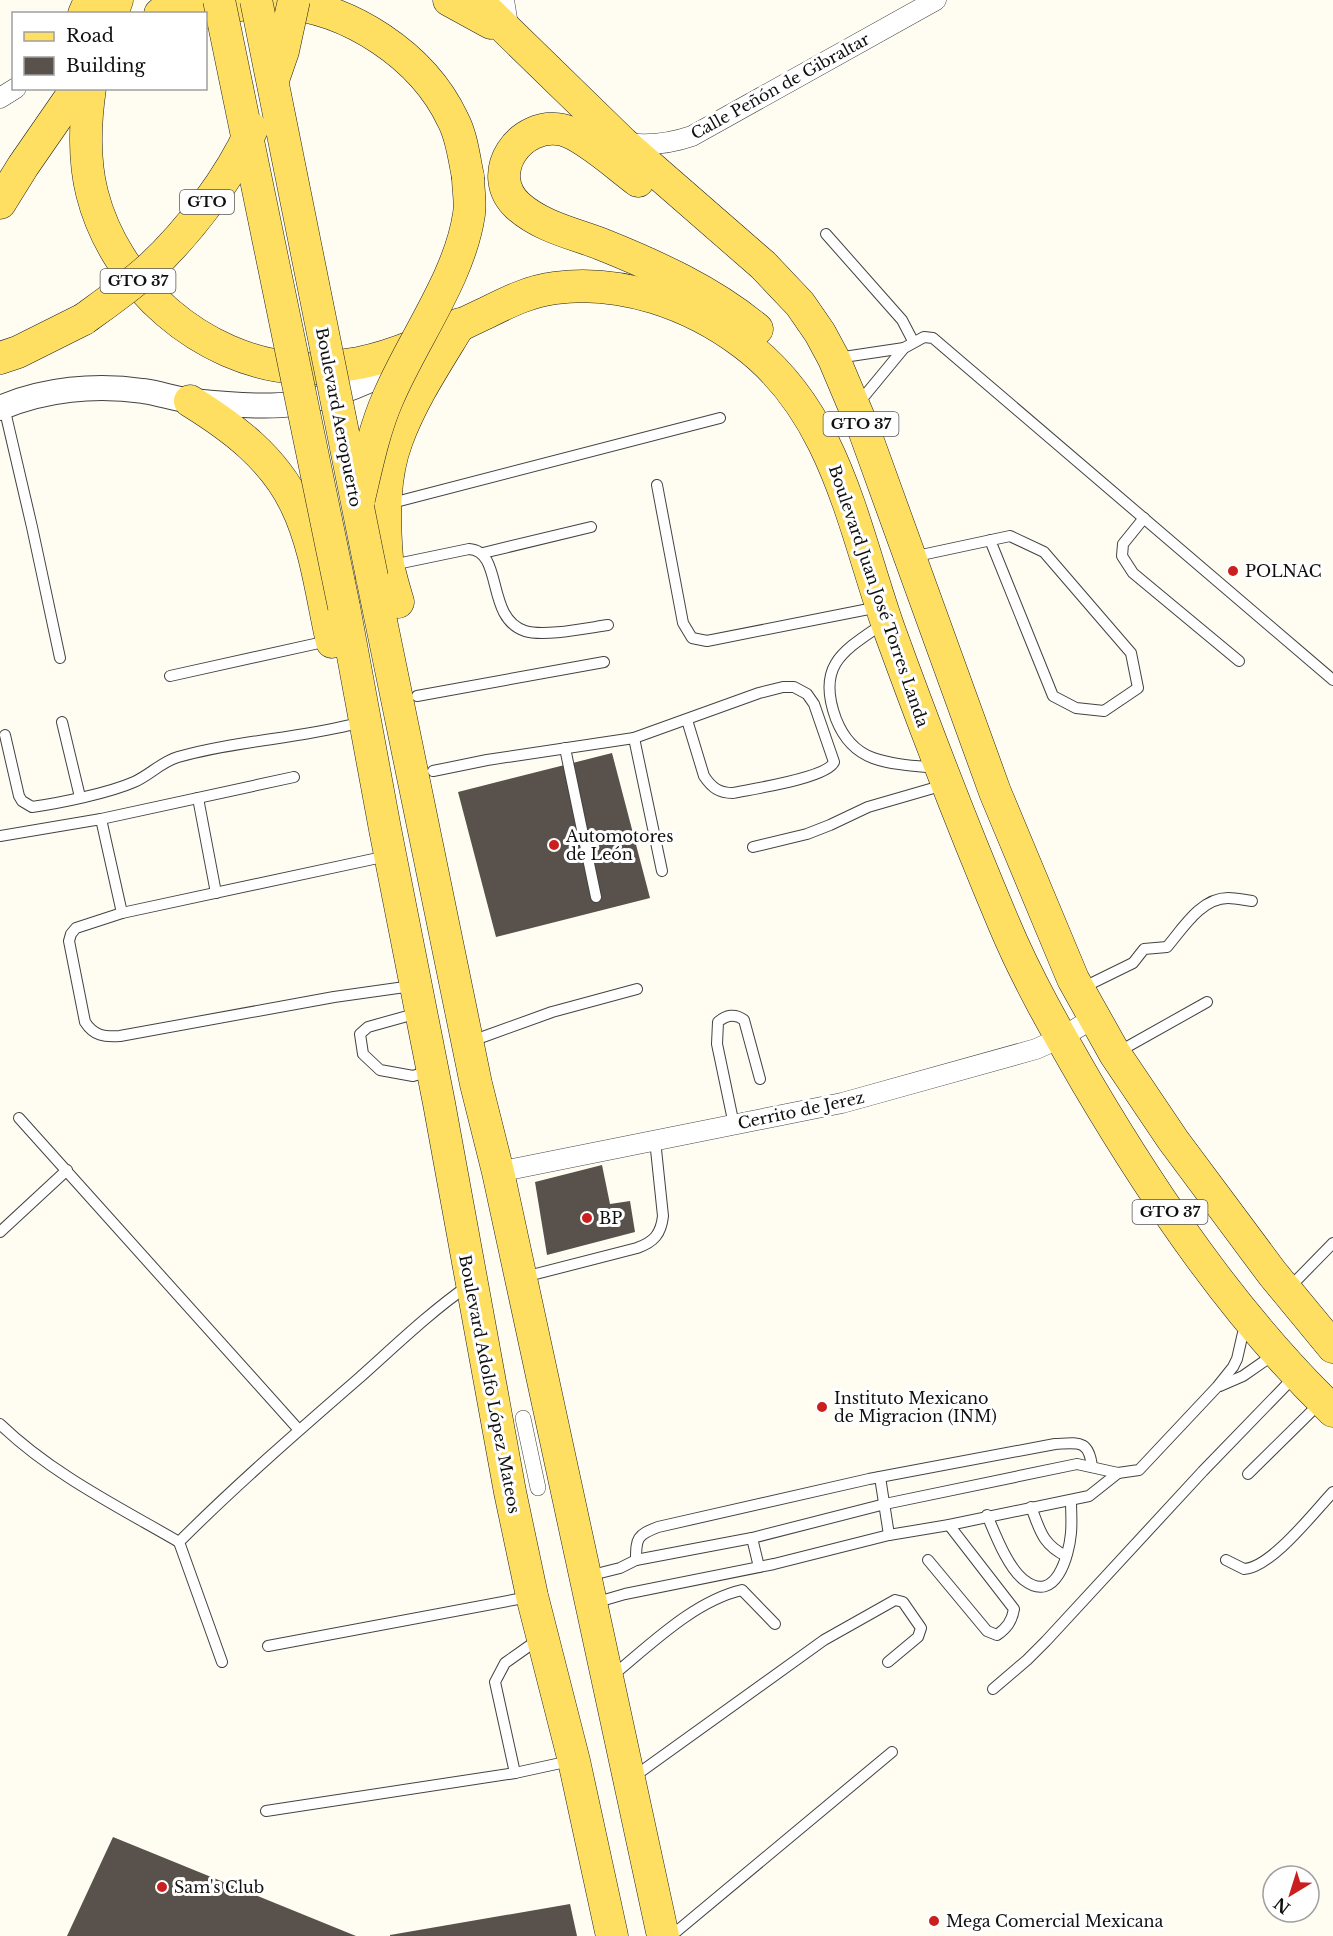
<svg xmlns="http://www.w3.org/2000/svg" width="1333" height="1936" font-family="'Libre Baskerville',serif">
<rect width="100%" height="100%" fill="#fffdf2"/>
<g fill="#59514b">
<polygon points="612,753 650,898 496,937 458,792"/>
<polygon points="602,1165 610,1204 630,1201 635,1232 547,1255 535,1182"/>
<polygon points="113,1837 356,1936 67,1936"/>
<polygon points="570,1904 577,1936 390,1936 390,1935"/>
</g>
<g fill="none" stroke-linecap="round" stroke-linejoin="round">
<g stroke="#434343" stroke-width="12">
<g id="service">
<polyline points="826,234 902,320 913,341"/>
<polyline points="837,358 904,348"/>
<polyline points="857,405 904,348 924,337 933,338 1333,680"/>
<polyline points="4,407 32,527 60,658"/>
<polyline points="657,485 683,623 692,638 707,641 879,607"/>
<polyline points="388,504 720,418"/>
<polyline points="1144,518 1123,544 1122,556 1133,573 1239,661"/>
<polyline points="483,553 591,527"/>
<polyline points="912,557 1010,536 1044,552 1131,653 1138,688 1104,711 1076,708 1053,696 990,540"/>
<path d="M392,565l77,-16c35,2 16,69 56,82 19,6 62,-3 83,-6"/>
<path d="M884,623c-41,28 -68,42 -48,96 7,18 18,32 37,39 20,7 43,8 64,10"/>
<polyline points="170,676 328,641"/>
<polyline points="417,696 604,662"/>
<polyline points="62,722 80,797"/>
<path d="M5,735l14,61 3,5 10,6c28,-4 77,-14 102,-25 16,-7 27,-20 44,-25 56,-16 115,-18 172,-32"/>
<path d="M634,738l125,-45 24,-6h11l13,7 7,10 20,58c-7,16 -82,27 -101,31 -14,0 -21,-5 -29,-17l-17,-56"/>
<polyline points="565,748 596,897"/>
<polyline points="433,771 487,760 634,738 662,871"/>
<polyline points="198,798 216,893"/>
<polyline points="101,819 294,777"/>
<path d="M0,836l101,-17 21,94 -46,15 -5,6 -2,7 16,81c9,14 19,15 35,14l214,-39 71,-10"/>
<polyline points="753,847 807,834 830,825 868,807 944,785"/>
<polyline points="122,913 378,858"/>
<path d="M1082,988l51,-25 11,-14 23,-2c16,-19 34,-49 61,-49 8,0 16,2 24,3"/>
<polyline points="411,1015 368,1027 360,1034 363,1054 380,1070 413,1076 426,1072"/>
<polyline points="480,1038 552,1012 637,989"/>
<polyline points="1118,1052 1207,1002"/>
<polyline points="19,1118 299,1430"/>
<path d="M734,1125l-17,-81 1,-22c8,-7 17,-9 26,-2l16,59"/>
<polyline points="0,1232 67,1170"/>
<path d="M524,1277l113,-29c17,-6 24,-14 26,-32l-8,-76"/>
<polyline points="1288,1289 1333,1243"/>
<polyline points="1220,1386 1243,1376 1276,1353"/>
<path d="M0,1424c52,50 117,82 179,118"/>
<polyline points="1248,1474 1320,1403"/>
<polyline points="880,1477 889,1535"/>
<path d="M1031,1507c9,23 11,37 35,49"/>
<path d="M987,1515c8,19 21,53 37,65 32,25 45,-25 47,-47 1,-11 0,-22 0,-33"/>
<polyline points="752,1538 759,1567"/>
<path d="M636,1560c0,-22 1,-25 22,-33l211,-48 186,-35c23,-1 34,-5 37,23"/>
<path d="M928,1560l59,71 10,4c10,-7 15,-14 17,-26l-65,-84"/>
<path d="M1226,1560l18,9c27,-1 70,-57 89,-77"/>
<polyline points="588,1576 620,1568 636,1560 752,1538 885,1504 1077,1464 1118,1473 1139,1470 1217,1387 1233,1367 1237,1359 1245,1324"/>
<polyline points="594,1603 625,1594 774,1564 889,1535 949,1525 1089,1496 1118,1473"/>
<polyline points="268,1646 529,1597"/>
<path d="M222,1662l-43,-120c57,-57 118,-110 179,-163 36,-32 72,-67 111,-94"/>
<path d="M612,1676c38,-31 82,-75 130,-86l33,34"/>
<polyline points="993,1689 1027,1660 1046,1641 1203,1471 1295,1376"/>
<polyline points="515,1773 495,1682 505,1663 539,1639"/>
<polyline points="632,1778 824,1640 895,1600 903,1602 921,1628 918,1637 888,1662"/>
<polyline points="266,1811 515,1773 570,1761"/>
<polyline points="671,1936 892,1752"/>
</g>
</g>
<g stroke="#434343" stroke-width="16">
<polyline id="pedestrian" points="523,1418 538,1488"/>
</g>
<g stroke="#434343" stroke-width="21">
<g id="minor">
<polyline points="504,0 509,31"/>
<polyline points="0,98 16,88"/>
<path d="M625,143c23,3 44,1 67,-7l244,-136"/>
<polyline points="498,1172 842,1103 1036,1049 1061,1038 1095,1017"/>
</g>
</g>
<g stroke="#434343" stroke-width="26">
<path id="tertiary" d="M0,408c44,-19 96,-24 143,-17 16,2 32,8 49,10 29,3 72,7 100,3 40,-6 85,-24 118,-46"/>
</g>
<g stroke="#212121" stroke-width="33">
<g id="primary">
<polyline points="449,0 491,23"/>
<polyline points="476,0 623,143 763,265 800,304 820,333 834,359 864,430 995,792 1073,979 1115,1054 1173,1140 1272,1273 1333,1347"/>
<polyline points="84,14 90,0"/>
<polyline points="112,14 117,0"/>
<polyline points="160,14 177,0"/>
<path d="M198,14c26,-7 53,-12 81,-11 70,4 144,53 174,117 9,17 11,38 15,57"/>
<path d="M90,88c-5,34 -6,73 2,105 23,92 110,168 204,175 20,2 43,-2 63,-5 45,-9 86,-31 127,-50 22,-11 44,-22 69,-25 66,-9 136,16 188,55 93,69 110,184 146,286 36,99 74,198 115,295 23,55 53,107 83,159 69,117 148,233 246,328"/>
<path d="M638,181c-19,-14 -54,-46 -75,-51 -43,-10 -80,44 -45,76 24,21 54,27 83,38 55,22 110,47 156,85"/>
<polyline points="0,203 23,166 77,88"/>
<polyline points="0,358 18,352 84,319"/>
<path d="M190,401c42,26 84,57 106,104 20,41 26,93 36,137"/>
<polyline points="372,577 476,1084 498,1172 663,1936"/>
<path d="M398,602c-4,-14 -9,-29 -11,-44 -3,-39 -4,-81 10,-118 15,-41 40,-78 63,-116"/>
<polyline points="344,607 385,829 439,1103 510,1492 532,1596 574,1761 612,1936"/>
</g>
</g>
<use href="#service" stroke="#fff" stroke-width="10"/>
<use href="#pedestrian" stroke="#fff" stroke-width="15"/>
<use href="#minor" stroke="#fff" stroke-width="20"/>
<use href="#tertiary" stroke="#fff" stroke-width="24"/>
<use href="#primary" stroke="#ffdf62" stroke-width="32"/>
<g stroke="#212121" stroke-width="33" stroke-linecap="butt">
<g id="primary-bridge">
<polyline points="219,0 344,607"/>
<polyline points="256,0 372,577"/>
<polyline points="274,77 283,51 294,0"/>
<path d="M84,319c22,-16 45,-32 65,-50 40,-37 81,-91 103,-140"/>
<path d="M359,499c8,-34 15,-69 29,-101 25,-59 72,-121 81,-184 2,-12 -1,-25 -1,-37"/>
</g>
</g>
<use href="#primary-bridge" stroke="#ffdf62" stroke-width="32"/>
</g>
<g fill="#ca1e1f" stroke="#fff" stroke-width="2">
<circle cx="1233" cy="571" r="6"/>
<circle cx="554" cy="845" r="6"/>
<circle cx="587" cy="1218" r="6"/>
<circle cx="822" cy="1407" r="6"/>
<circle cx="162" cy="1887" r="6"/>
<circle cx="934" cy="1921" r="6"/>
</g>
<g text-anchor="middle" stroke-width="6" stroke-linejoin="round" paint-order="stroke">
<g fill="#fff" stroke="#585858" stroke-width="1.5">
<rect x="180" y="190" width="54" height="24" rx="4.5"/>
<rect x="100.5" y="269" width="75" height="24" rx="4.5"/>
<rect x="823.5" y="412" width="75" height="24" rx="4.5"/>
<rect x="1132.5" y="1200" width="75" height="24" rx="4.5"/>
</g>
<g font-size="15" font-weight="bold" fill="#101010">
<text x="207" y="207">GTO</text>
<text x="138" y="286">GTO 37</text>
<text x="861" y="429">GTO 37</text>
<text x="1170" y="1217">GTO 37</text>
</g>
<g font-size="16" fill="#101010" stroke="#fff">
<text transform="translate(780 86) rotate(-29)" y="6">Calle Peñón de Gibraltar</text>
<text transform="translate(339 417) rotate(79)" y="6">Boulevard Aeropuerto</text>
<text transform="translate(879 596) rotate(71)" y="6">Boulevard Juan José Torres Landa</text>
<text transform="translate(801 1110) rotate(-12)" y="6">Cerrito de Jerez</text>
<text transform="translate(490 1384) rotate(79)" y="6">Boulevard Adolfo López Mateos</text>
</g>
<g font-size="16" fill="#101010" stroke="#fff" text-anchor="start">
<text x="1245" y="577">POLNAC</text>
<text x="566" y="842">Automotores<tspan x="566" dy="18">de León</tspan></text>
<text x="599" y="1224">BP</text>
<text x="834" y="1404">Instituto Mexicano<tspan x="834" dy="18">de Migracion (INM)</tspan></text>
<text x="174" y="1893">Sam's Club</text>
<text x="946" y="1927">Mega Comercial Mexicana</text>
</g>
</g>
<rect x="12" y="12" width="195" height="78" fill="#ffffff" stroke="#9f9f9f" stroke-width="1.5"/>
<rect x="24" y="32" width="30" height="9" fill="#ffdf62" stroke="#9f9f9f" stroke-width="1.5"/>
<text x="66" y="42" font-size="18" fill="#101010">Road</text>
<rect x="24" y="57" width="30" height="18" fill="#59514b" stroke="#9f9f9f" stroke-width="1.5"/>
<text x="66" y="72" font-size="18" fill="#101010">Building</text>
<g transform="translate(1291 1894) rotate(218)"><circle r="28" fill="#ffffff" stroke="#9f9f9f" stroke-width="1.5"/>
<path d="M0-4.5L10 22L0 15L-10 22Z" fill="#ca1e1f"/>
<text y="-9" font-size="16" font-weight="bold" text-anchor="middle" fill="#101010">N</text>
</g>
</svg>
